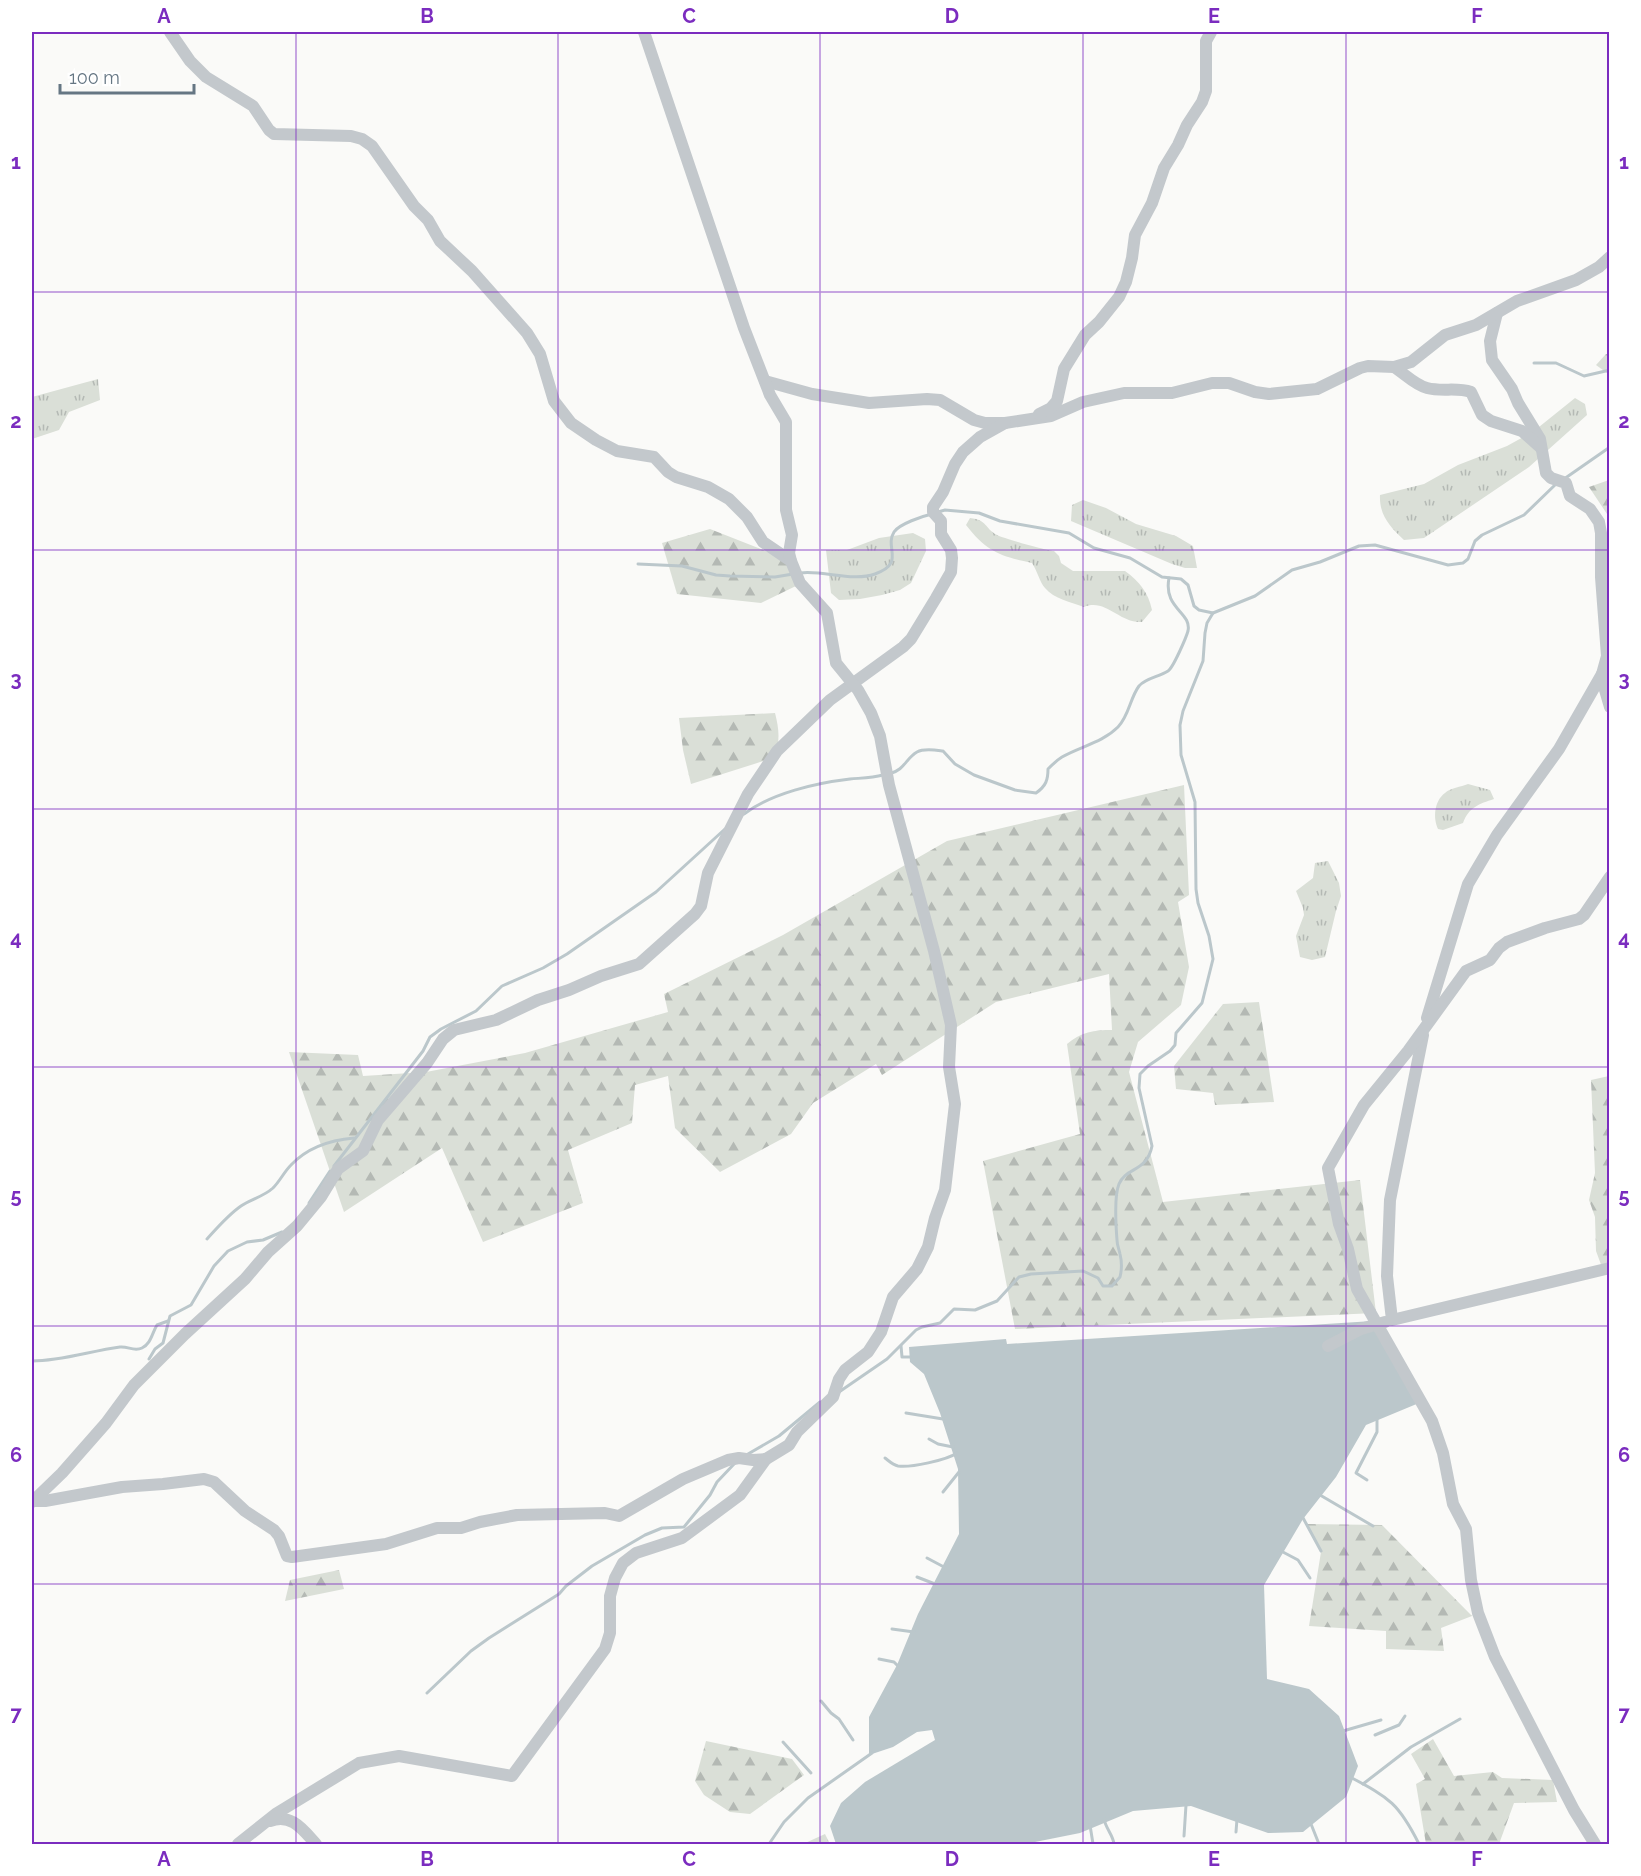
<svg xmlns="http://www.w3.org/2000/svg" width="1641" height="1876" font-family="Raleway,sans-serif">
<defs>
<pattern id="grass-tufts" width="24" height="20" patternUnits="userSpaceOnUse" patternTransform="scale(1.5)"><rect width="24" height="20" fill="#dadfd7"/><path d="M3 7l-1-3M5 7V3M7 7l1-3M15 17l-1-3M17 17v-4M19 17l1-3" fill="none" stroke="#b4b9b4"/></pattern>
<pattern id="forest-firs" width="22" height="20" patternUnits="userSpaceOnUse" patternTransform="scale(1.5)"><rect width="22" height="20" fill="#dadfd7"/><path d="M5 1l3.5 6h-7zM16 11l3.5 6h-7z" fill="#b4b9b4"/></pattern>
</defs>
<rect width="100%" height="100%" fill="#fafaf8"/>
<g fill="url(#grass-tufts)">
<polygon points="1606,354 1609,354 1609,373 1607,373 1596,365"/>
<polygon points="98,379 100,400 69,412 59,430 32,439 32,397"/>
<path d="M1575,398l10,6 2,11 -58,52 -105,71 -20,2c-14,-13 -25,-25 -24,-45l44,-11 34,-19 49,-19 27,-15z"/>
<polygon points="1083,500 1106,508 1136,524 1176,536 1193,546 1197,568 1185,568 1172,564 1071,521 1072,505"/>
<path d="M970,518c18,2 14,10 27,17 8,4 49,15 57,16l5,5 2,7 12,8h52c15,11 23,21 27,39l-10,12c-22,2 -36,-24 -58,-15 -13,-5 -30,-8 -39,-19 -5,-5 -8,-18 -13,-25 -32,-7 -45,-11 -66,-38z"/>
<polygon points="913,533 925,539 926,551 911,583 900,590 882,595 860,599 839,600 831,593 826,550 847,550 879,538"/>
<path d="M1468,784l22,6 4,9c-15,5 -25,8 -31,24l-20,7 -5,-1c-5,-11 -4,-28 7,-36 5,-5 16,-6 23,-9z"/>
<polygon points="1328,861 1339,883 1341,896 1336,911 1325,957 1312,960 1300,957 1296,936 1304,915 1303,908 1296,891 1313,878 1315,863"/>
</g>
<g fill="url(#forest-firs)">
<polygon points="1609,480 1610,480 1609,517 1589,487"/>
<polygon points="710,529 791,561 798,585 761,603 677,594 662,543"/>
<path d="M775,713c4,15 6,31 -2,45l-82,26 -8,-34 -4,-32z"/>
<path d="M1184,785l5,110 -11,7 11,65 -8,38 -43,37 -9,30 34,130 197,-22 16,133 -361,16 -32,-168 97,-27 -13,-90c14,-12 27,-14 45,-14l-3,-56 -113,28 -114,73 -6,-11 -63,39 -22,31 -71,38 -45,-44 -7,-52 -33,9 -3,38 -64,27 15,53 -100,39 -41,-94 -98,64 -55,-160 69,3 5,21 63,-4 99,-19 143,-41 -4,-18 119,-59 164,-94z"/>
<polygon points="1259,1002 1274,1102 1215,1105 1213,1093 1176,1089 1174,1066 1223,1004"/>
<polygon points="1609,1076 1609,1268 1603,1270 1596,1251 1595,1217 1589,1200 1595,1173 1591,1080"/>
<polygon points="1306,1524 1382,1525 1472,1616 1441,1628 1444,1651 1386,1649 1386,1631 1309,1626 1321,1552"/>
<polygon points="339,1570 344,1589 285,1601 290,1580"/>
<polygon points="1433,1739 1454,1776 1493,1772 1502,1778 1553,1780 1557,1802 1514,1803 1499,1844 1426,1844 1416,1784 1425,1779 1411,1754"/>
<polygon points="706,1741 792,1759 804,1775 750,1814 730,1812 704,1795 695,1781"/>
<polygon points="825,1834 830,1844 803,1844"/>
</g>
<polygon fill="#bbc7cb" points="1373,1321 1419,1403 1366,1425 1336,1477 1303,1519 1264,1585 1267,1679 1309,1689 1339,1716 1358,1766 1346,1797 1303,1832 1268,1833 1191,1806 1133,1811 1080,1833 1025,1844 836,1844 830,1826 841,1803 865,1782 935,1740 932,1730 917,1732 893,1747 869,1755 869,1717 897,1665 918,1614 959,1534 958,1469 940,1413 924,1374 910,1362 909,1347 1006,1339 1007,1344"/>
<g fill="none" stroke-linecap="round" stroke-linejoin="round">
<g stroke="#bbc7cb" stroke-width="3">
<polyline points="1534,363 1556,363 1584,376 1610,370"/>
<polyline points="1564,479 1610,447"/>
<polyline points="938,512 945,510 979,513 1000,521 1069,533 1094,548 1130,558 1162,577 1181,579 1188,585 1194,606 1199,610 1213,613 1255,596 1292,570 1320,562 1359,546 1375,545 1448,565 1463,563 1468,559 1475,541 1482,535 1524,515 1556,484"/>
<polyline points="638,564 682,566 716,575 730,576 775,577 793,574"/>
<path d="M800,573c24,-3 52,9 75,1 31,-11 9,-26 19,-42 5,-8 29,-16 38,-18"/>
<path d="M889,774c16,-4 17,-16 28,-22 7,-4 18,-2 26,-1l12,13 19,11 41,15 21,3c10,-7 12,-13 12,-24 4,-4 9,-9 14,-12 19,-11 40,-14 56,-30 11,-11 12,-29 21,-41 7,-8 20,-9 29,-15 5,-3 18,-33 20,-40 4,-19 -25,-22 -19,-53"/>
<path d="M744,814c28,-21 72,-31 106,-35 11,-1 22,-1 33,-4"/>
<polyline points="334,1166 423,1051 430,1037 441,1029 476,1011 502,986 543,968 567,954 656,892 725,829"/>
<polyline points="309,1203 330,1171"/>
<path d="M207,1239c10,-11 21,-24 34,-33 10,-7 22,-9 32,-18 7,-7 11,-16 18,-23 16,-17 40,-25 63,-27"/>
<polyline points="901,1346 902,1357 910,1357"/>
<polyline points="149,1359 155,1349 163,1343 170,1316 191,1305 214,1266 228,1251 247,1242 263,1240 282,1232"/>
<path d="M32,1361c30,0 58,-10 88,-14 8,-1 14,5 22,1 9,-4 10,-15 15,-23l11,-4"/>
<path d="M839,1392l48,-33 29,-29 6,-3 18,-4 14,-14 21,1 22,-9 22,-24 12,-3 52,-3 15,7 5,8h9l8,-9c2,-8 2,-15 0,-23 -1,-5 -3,-9 -3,-14 -1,-13 -3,-44 2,-56 7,-17 28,-12 33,-38l-13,-58 1,-14 8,-8 22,-15 5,-6 1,-12 26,-30 11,-44 -4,-23 -11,-33 -2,-14 -1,-87 -14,-47 -1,-30 3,-14 20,-50 2,-28 2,-10 6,-10"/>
<polyline points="906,1413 943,1419"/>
<polyline points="929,1439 938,1444 953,1447"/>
<polyline points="748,1454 779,1436 820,1402"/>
<path d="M885,1458c4,3 8,7 13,8 12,2 49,-6 59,-13"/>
<polyline points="1367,1480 1356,1473 1377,1432 1377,1418"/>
<polyline points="943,1492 959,1472"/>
<polyline points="1320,1495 1373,1526"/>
<polyline points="1302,1516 1321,1551"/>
<polyline points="1281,1551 1298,1560 1310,1578"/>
<polyline points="927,1558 944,1567"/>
<polyline points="917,1577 935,1584"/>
<polyline points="892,1629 914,1632"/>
<polyline points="879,1659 894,1662 899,1667"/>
<polyline points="427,1693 471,1651 489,1638 559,1594 566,1586 592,1566 645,1535 662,1528 684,1527 710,1495 717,1482 735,1463"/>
<polyline points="821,1701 831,1713 839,1719 853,1740"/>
<polyline points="1343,1731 1381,1720"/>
<polyline points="1375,1735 1399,1725 1405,1716"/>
<polyline points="783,1742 811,1773"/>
<path d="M1350,1777c40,21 49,27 69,67"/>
<polyline points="1363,1784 1411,1747 1460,1719"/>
<path d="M1104,1819c2,10 9,16 10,25"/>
<polyline points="1311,1824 1319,1844"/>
<polyline points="1090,1825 1093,1844"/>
<polyline points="1236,1832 1237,1819"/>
<polyline points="1184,1836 1186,1805"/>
<polyline points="769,1844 784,1822 808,1798 872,1753"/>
</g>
<g stroke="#c3c8cc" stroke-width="12">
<polyline points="170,32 190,61 206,77 253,106 269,130 274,134 351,136 362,139 372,146 414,206 428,220 440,241 472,271 527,333 540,354 554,401 571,423 596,440 617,451 654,457 668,472 676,477 708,487 729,499 747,517 763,542 791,561"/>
<polyline points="1497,313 1490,341 1492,360 1512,389 1518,403 1540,439 1546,473 1551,478 1566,483 1570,496 1590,509 1599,522 1601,533 1601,577 1607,656 1602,674 1603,683 1610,707"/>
<path d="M1394,367c11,7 21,18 33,21 15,4 30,-1 44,4l11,23 9,6 31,10 18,16"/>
<polyline points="765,381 812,394 869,403 927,399 940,400 974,420 985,423 1005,423 1051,416 1083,402 1124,393 1172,393 1212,383 1229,383 1255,392 1269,394 1317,389 1360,368 1368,366 1394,367 1411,362 1445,335 1476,325 1517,301 1576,280 1599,267 1610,257"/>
<polyline points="1039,414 1051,408 1057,401 1064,369 1085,335 1099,322 1119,297 1126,282 1132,258 1135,235 1152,203 1164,168 1178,145 1187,125 1202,102 1206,91 1206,41 1211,32"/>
<polyline points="1427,1018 1468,884 1497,835 1559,749 1602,674"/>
<polyline points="1423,1035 1390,1200 1387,1276 1392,1320 1610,1268"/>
<polyline points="1328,1346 1361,1329 1385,1322"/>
<polyline points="34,1501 45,1501 122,1487 163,1484 204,1479 214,1482 245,1511 274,1530 279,1536 287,1556 292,1557 386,1544 437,1528 461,1528 480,1522 517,1515 605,1513 619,1516 683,1479 728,1460 739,1458 753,1460 766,1459"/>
<polyline points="32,1502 62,1473 106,1423 134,1385 185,1334 245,1279 268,1252 297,1226 321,1197 338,1169 363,1151 378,1120 427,1063 443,1039 454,1030 496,1020 538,1000 569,990 601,976 639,964 695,914 701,906 708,873 748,794 777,751 830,700 903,647 911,639 936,598 951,572 952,558 951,550 941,534 941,521 933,512 933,507 943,492 955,464 963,452 980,437 1005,423"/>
<path d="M270,1821c22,-8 33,9 46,23"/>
<polyline points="238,1844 277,1813 359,1763 399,1756 512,1776 605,1649 610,1633 610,1596 615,1578 623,1563 636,1553 682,1538 740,1495 766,1459 789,1445 797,1432 833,1397 839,1379 845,1370 868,1352 881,1332 893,1297 917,1269 928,1247 935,1218 945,1190 955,1104 949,1067 951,1025 934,951 889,785 880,736 871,713 858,690 836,663 827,613 800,583 791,561 789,553 792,535 786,510 786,422 770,395 744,328 644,32"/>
<polyline points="1595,1844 1574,1810 1495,1657 1478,1613 1471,1580 1466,1529 1453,1504 1443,1453 1432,1421 1357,1289 1348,1249 1339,1224 1328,1168 1364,1105 1408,1051 1466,971 1490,960 1499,948 1507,942 1545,928 1579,919 1584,915 1610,877"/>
</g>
</g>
<path fill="none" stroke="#7b2cbf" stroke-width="1.5" stroke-opacity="0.55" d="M296,32v1812M558,32v1812M820,32v1812M1083,32v1812M1346,32v1812M32,292h1578M32,550h1578M32,809h1578M32,1067h1578M32,1326h1578M32,1584h1578"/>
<rect width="1641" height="1876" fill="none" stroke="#ffffff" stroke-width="66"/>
<path d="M60 84v9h134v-9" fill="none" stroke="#657683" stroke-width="3"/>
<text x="69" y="84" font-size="18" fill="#657683" stroke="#ffffff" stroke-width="4.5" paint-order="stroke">100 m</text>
<rect x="33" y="33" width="1575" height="1810" fill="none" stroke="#7b2cbf" stroke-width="2"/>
<g font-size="20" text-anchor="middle" font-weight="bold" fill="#7b2cbf">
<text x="164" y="23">A</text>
<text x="427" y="23">B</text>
<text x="689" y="23">C</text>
<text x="952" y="23">D</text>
<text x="1214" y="23">E</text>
<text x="1477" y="23">F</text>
<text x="16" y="169">1</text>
<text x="1624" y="169">1</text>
<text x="16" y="428">2</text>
<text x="1624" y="428">2</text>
<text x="16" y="686">3</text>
<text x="1624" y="686">3</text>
<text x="16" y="945">4</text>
<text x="1624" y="945">4</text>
<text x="16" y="1203">5</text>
<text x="1624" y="1203">5</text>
<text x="16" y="1462">6</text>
<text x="1624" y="1462">6</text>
<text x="16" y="1721">7</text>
<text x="1624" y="1721">7</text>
<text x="164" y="1866">A</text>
<text x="427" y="1866">B</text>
<text x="689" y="1866">C</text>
<text x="952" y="1866">D</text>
<text x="1214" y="1866">E</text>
<text x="1477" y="1866">F</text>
</g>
</svg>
